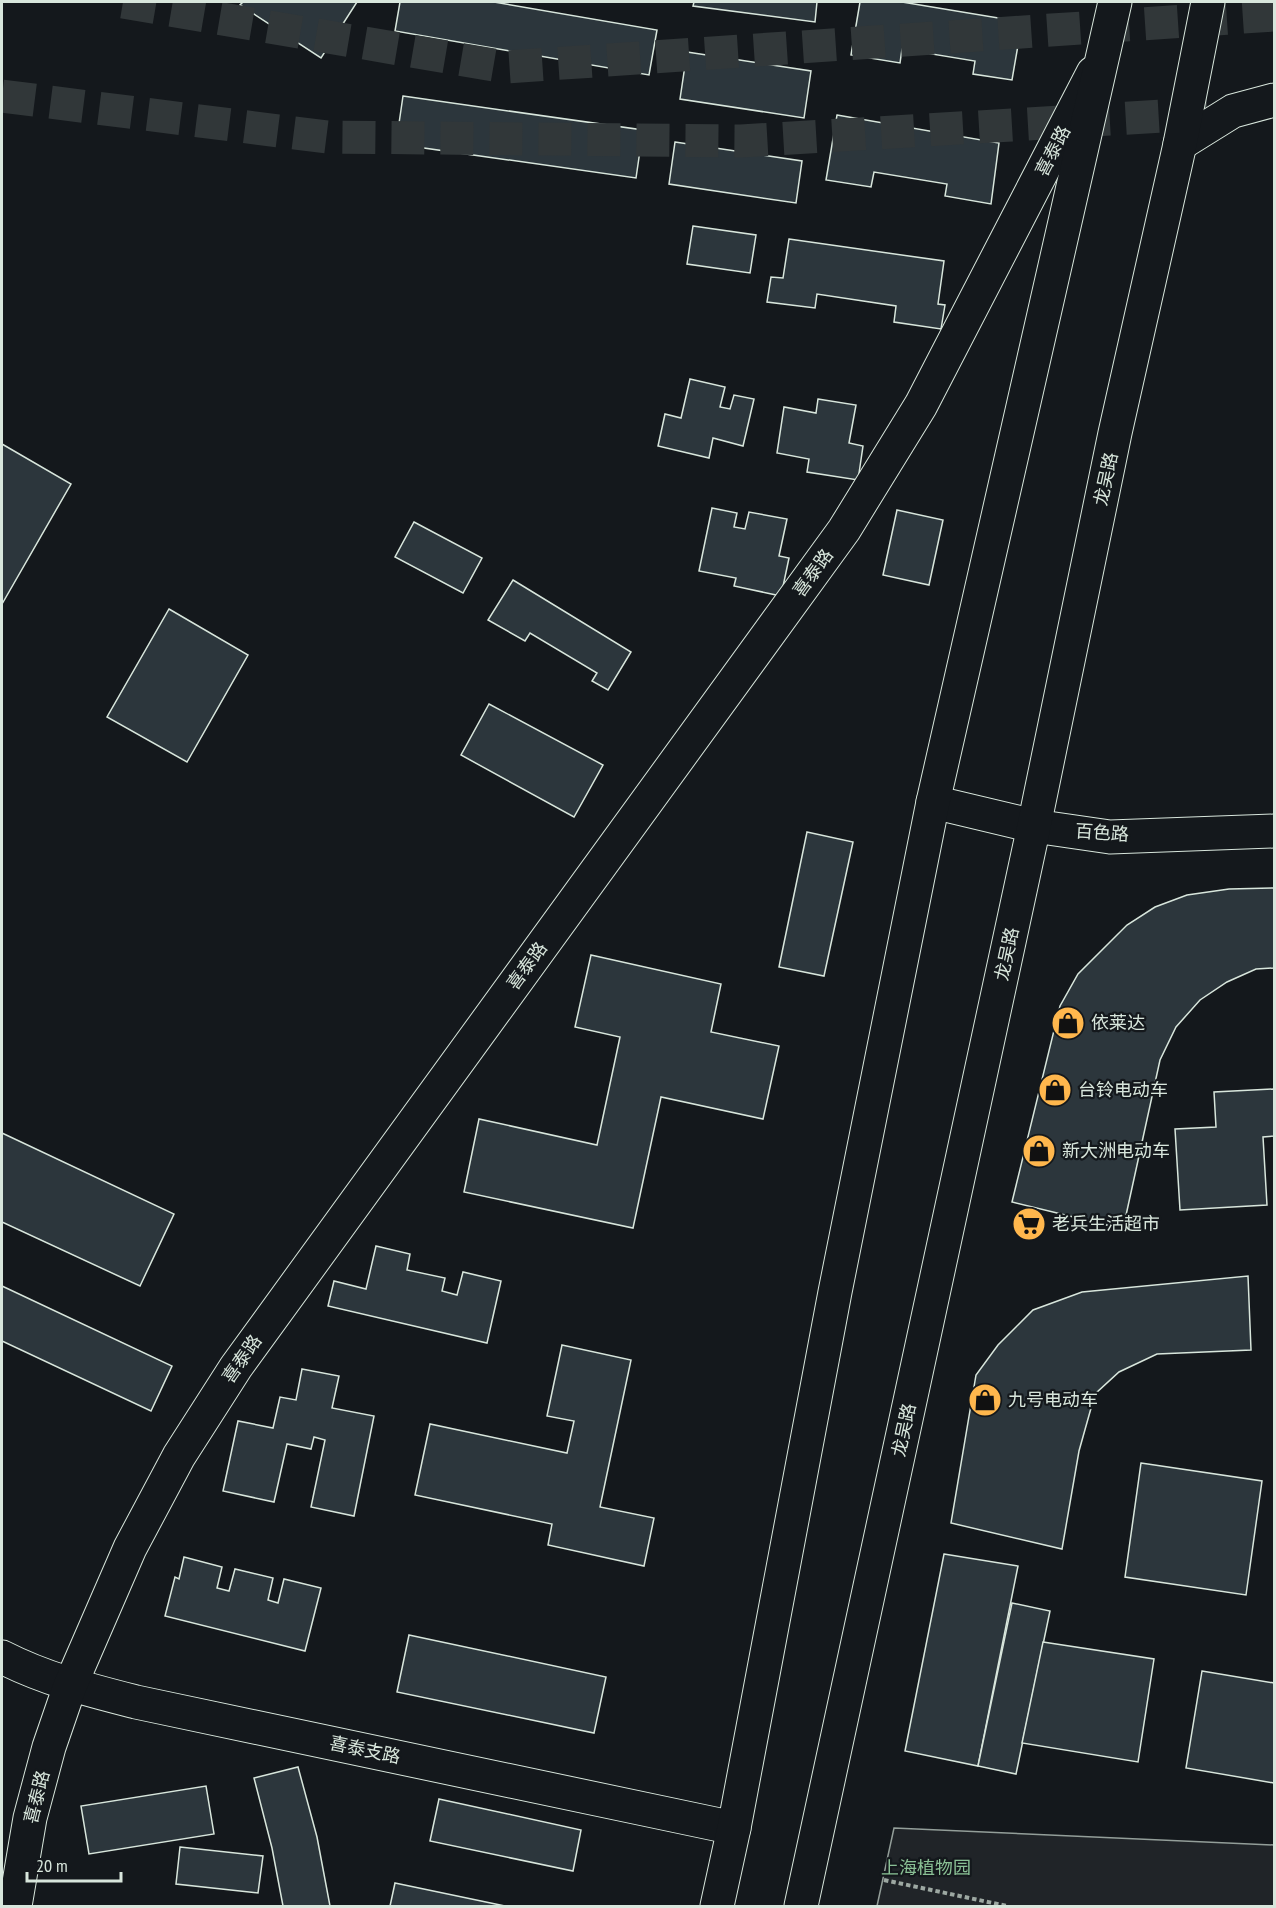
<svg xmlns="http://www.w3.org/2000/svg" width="1276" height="1908" font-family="'PT Sans Narrow','Noto Sans SC',sans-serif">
<rect width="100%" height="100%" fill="#14181c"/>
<polygon fill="#202428" stroke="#939e99" stroke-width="1.5" points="894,1828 1274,1845 1274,1906 877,1906"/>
<g fill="#2c363c" stroke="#d8e6dc" stroke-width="1.5">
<polygon points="243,2 357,2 321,58 240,5"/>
<polygon points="400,2 494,2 657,30 649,75 395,31"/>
<polygon points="694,2 817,2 815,22 693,6"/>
<polygon points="860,2 902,2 1022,22 1012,80 973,74 975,61 902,49 900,63 851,55"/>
<polygon points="687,52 811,71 804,118 680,99"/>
<polygon points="403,96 643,130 636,178 396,144"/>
<polygon points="837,115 999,143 991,204 945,196 947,184 874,172 871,187 826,180"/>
<polygon points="675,142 802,161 796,203 669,184"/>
<polygon points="693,226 756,235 750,273 687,264"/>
<polygon points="789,239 944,261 938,304 945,305 941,329 894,322 896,306 817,294 815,308 767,302 771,277 783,278"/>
<polygon points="690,379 725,387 720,407 730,409 734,395 754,399 743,446 713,438 709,458 658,446 665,414 681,418"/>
<polygon points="818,399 856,405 849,443 863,446 858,480 807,472 809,459 777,453 784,407 816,413"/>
<polygon points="2,444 71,484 2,604"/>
<polygon points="712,508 737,513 734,527 745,529 749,512 787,519 779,556 789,558 781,596 734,586 736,578 699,571"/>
<polygon points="897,510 943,520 929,585 883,575"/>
<polygon points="414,522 482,558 463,593 395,557"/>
<polygon points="513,580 631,652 608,690 592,681 597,673 530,633 525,641 488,620"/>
<polygon points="169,609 248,655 187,762 107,717"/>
<polygon points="489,704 603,765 574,817 461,755"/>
<polygon points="807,832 853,842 824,976 779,967"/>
<polygon points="1274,888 1274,968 1256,969 1227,982 1200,1000 1176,1027 1160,1060 1123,1229 1012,1202 1060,1006 1078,974 1127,925 1155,907 1187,895 1229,889"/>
<polygon points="591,955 721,984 711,1032 779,1046 763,1119 661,1097 633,1228 464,1192 479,1119 597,1145 620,1037 575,1027"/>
<polygon points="1274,1089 1274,1136 1263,1137 1267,1205 1180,1210 1175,1129 1216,1127 1214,1092"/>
<polygon points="2,1133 174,1214 140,1286 2,1222"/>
<polygon points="376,1246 410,1254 407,1270 445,1278 442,1291 457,1295 463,1272 501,1281 487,1343 328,1306 334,1281 366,1289"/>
<polygon points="1248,1276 1251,1350 1157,1354 1119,1372 1095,1394 1079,1451 1062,1549 951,1523 976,1375 998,1345 1033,1310 1082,1292"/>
<polygon points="2,1286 172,1366 151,1411 2,1341"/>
<polygon points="562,1345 631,1360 600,1507 654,1518 644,1566 548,1545 552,1524 415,1495 430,1424 567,1453 574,1421 547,1416"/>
<polygon points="302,1369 339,1376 332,1408 374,1416 354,1516 311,1507 325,1440 314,1437 311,1449 287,1444 274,1502 223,1491 238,1421 273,1428 280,1397 296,1400"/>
<polygon points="1141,1463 1262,1481 1246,1595 1125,1577"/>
<polygon points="944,1554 1018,1566 978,1766 905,1751"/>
<polygon points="184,1557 222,1567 217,1588 229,1591 235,1569 273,1578 268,1600 278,1603 284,1579 321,1588 305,1651 165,1616 175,1577 179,1579"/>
<polygon points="1012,1603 1050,1611 1016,1774 978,1766"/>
<polygon points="409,1635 606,1677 594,1733 397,1692"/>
<polygon points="1043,1642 1154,1659 1138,1762 1022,1743"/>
<polygon points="1202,1671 1274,1683 1274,1783 1186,1768"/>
<polygon points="298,1767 317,1837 330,1906 283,1906 272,1848 254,1778"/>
<polygon points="206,1786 214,1834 89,1854 81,1806"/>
<polygon points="439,1799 581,1830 573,1871 430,1841"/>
<polygon points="180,1847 263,1856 258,1893 176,1884"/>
<polygon points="395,1883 505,1906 390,1906"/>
</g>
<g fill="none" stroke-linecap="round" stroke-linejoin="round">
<g stroke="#313739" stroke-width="33" stroke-dasharray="33 16" stroke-linecap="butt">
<polyline points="123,2 505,67 1274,15"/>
<polyline points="2,96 327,137 741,141 1213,113"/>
</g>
<g stroke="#d8e6dc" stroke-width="35">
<g id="minor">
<polyline points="933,802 1034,826 1110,837 1274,831"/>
<path d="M2,1657c43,22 87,33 134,45l598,126"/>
<polyline points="15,1906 30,1818 49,1747 70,1686 130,1548 179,1456 236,1367 844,530 921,405 1093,73"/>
</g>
</g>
<g stroke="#d8e6dc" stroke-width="35">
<g id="major">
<polyline points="1180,144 1233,111 1274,100"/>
<polyline points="717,1906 734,1828 835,1292 933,802 1115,2"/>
<polyline points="801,1906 1034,826 1115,433 1180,144 1208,2"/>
</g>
</g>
<polyline stroke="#9da8a2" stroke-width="4" stroke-dasharray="4.5 3" stroke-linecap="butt" points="884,1880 1007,1906"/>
<use href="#minor" stroke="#14181c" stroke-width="33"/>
<use href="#major" stroke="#14181c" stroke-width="33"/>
</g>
<defs>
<g id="shop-disc" transform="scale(1.725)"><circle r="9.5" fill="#ffb74d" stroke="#14181c"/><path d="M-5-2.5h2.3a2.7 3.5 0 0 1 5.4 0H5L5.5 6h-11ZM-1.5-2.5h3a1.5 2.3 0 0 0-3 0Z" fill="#111"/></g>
<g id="supermarket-disc" transform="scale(1.725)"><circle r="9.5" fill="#ffb74d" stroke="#14181c"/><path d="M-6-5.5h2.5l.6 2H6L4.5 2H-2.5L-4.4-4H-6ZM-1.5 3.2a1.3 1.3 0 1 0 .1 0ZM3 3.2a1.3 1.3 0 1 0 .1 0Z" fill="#111"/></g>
</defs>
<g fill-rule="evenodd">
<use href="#shop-disc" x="1068" y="1023"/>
<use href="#shop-disc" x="1055" y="1090"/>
<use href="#shop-disc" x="1039" y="1151"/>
<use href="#supermarket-disc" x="1029" y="1224"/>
<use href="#shop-disc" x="985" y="1400"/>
</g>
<g text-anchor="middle" stroke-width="4.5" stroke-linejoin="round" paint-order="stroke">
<g font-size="18" fill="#d8e6dc" stroke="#14181c">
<text transform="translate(1053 151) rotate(-63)" y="6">喜泰路</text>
<text transform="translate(1106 479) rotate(-78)" y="6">龙吴路</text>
<text transform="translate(813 573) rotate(-54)" y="6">喜泰路</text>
<text transform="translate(1102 833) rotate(4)" y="6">百色路</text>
<text transform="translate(1007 954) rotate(-78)" y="6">龙吴路</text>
<text transform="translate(527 966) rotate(-54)" y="6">喜泰路</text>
<text transform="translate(242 1359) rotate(-55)" y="6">喜泰路</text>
<text transform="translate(904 1430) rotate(-78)" y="6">龙吴路</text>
<text transform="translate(365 1750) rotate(12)" y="6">喜泰支路</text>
<text transform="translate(37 1797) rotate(-76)" y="6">喜泰路</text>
</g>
<g font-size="18" fill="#d8e6dc" stroke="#14181c" text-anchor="start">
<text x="1091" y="1029">依莱达</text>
<text x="1078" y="1096">台铃电动车</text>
<text x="1062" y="1157">新大洲电动车</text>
<text x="1052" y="1230">老兵生活超市</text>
<text x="1008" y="1406">九号电动车</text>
</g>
<g font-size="18" fill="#8ac095" stroke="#14181c">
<text x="926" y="1874">上海植物园</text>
</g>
</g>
<rect width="1276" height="1908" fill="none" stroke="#d8e6dc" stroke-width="6"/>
<path d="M27 1872v9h94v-9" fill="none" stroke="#d8e6dc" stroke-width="3"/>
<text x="36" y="1872" font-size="18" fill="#d8e6dc" stroke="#14181c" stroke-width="4.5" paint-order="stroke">20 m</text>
</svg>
